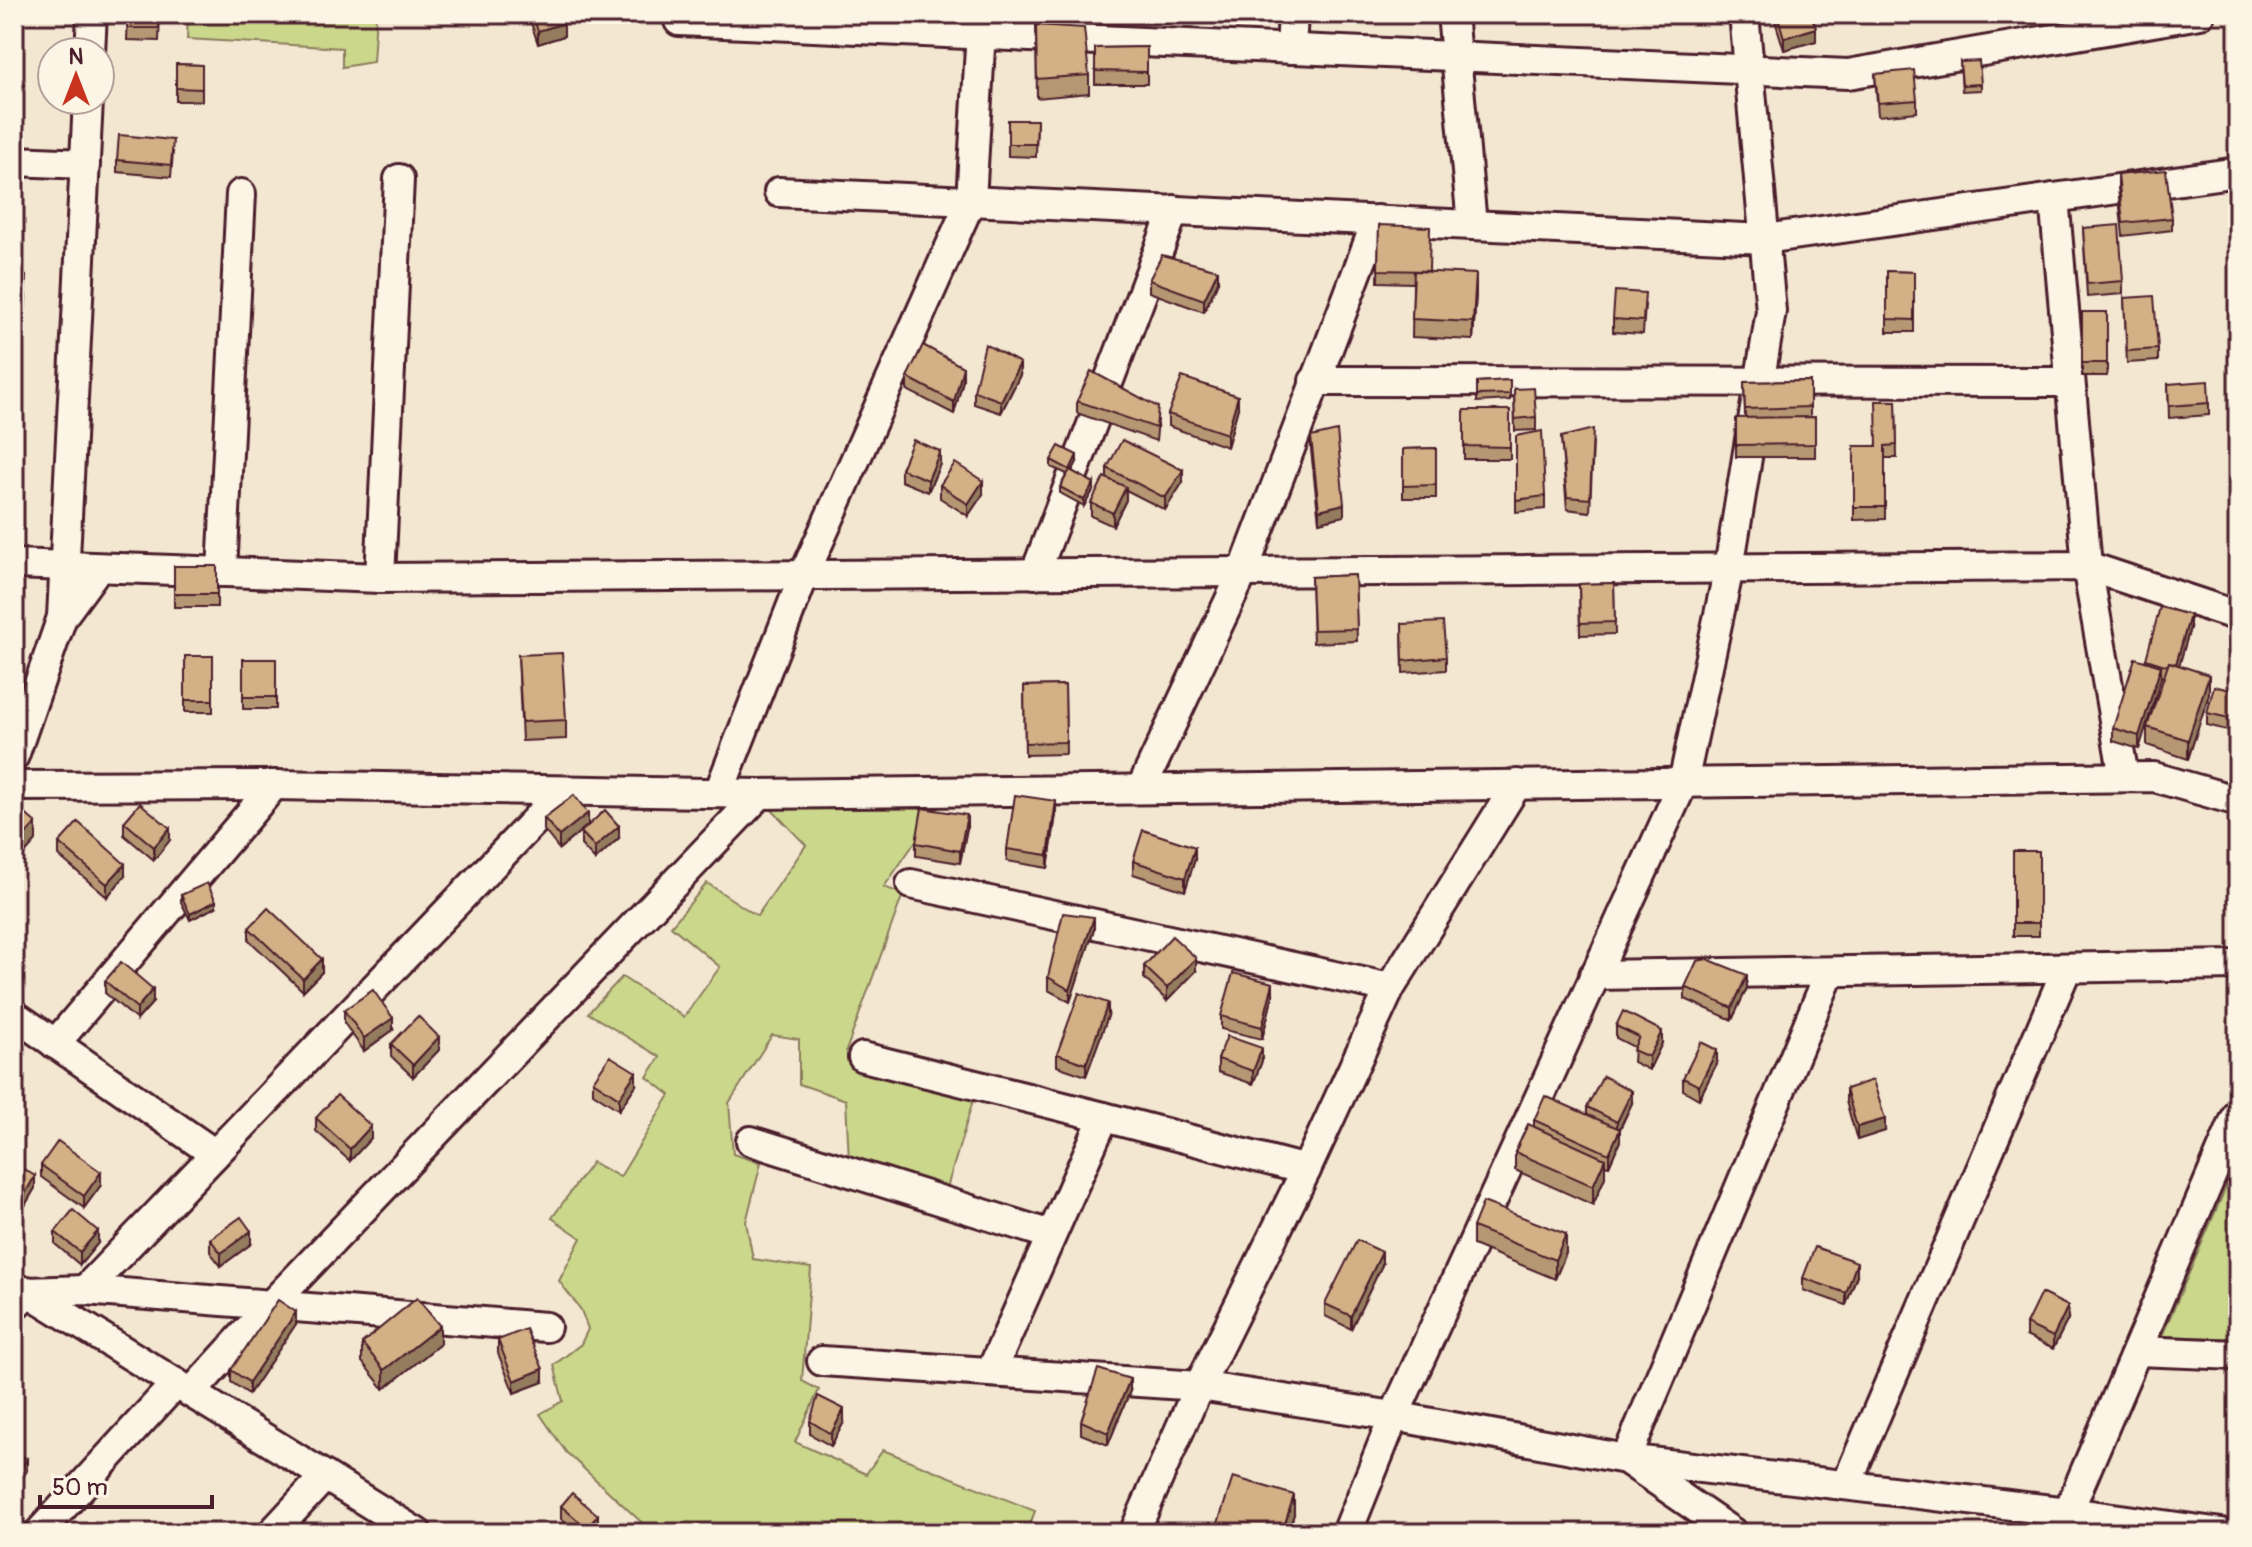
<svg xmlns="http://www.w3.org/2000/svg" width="2252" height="1547" font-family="Pangolin,sans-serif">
<rect width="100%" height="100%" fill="#f4e7d2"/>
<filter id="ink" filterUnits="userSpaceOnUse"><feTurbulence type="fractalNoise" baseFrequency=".0125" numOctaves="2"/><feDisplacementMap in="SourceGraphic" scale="16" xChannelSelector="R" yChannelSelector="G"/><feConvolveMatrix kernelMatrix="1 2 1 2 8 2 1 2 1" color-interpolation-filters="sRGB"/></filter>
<g filter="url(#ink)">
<g fill="#cbd88c" stroke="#8a7c5c" stroke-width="2">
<polygon points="188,14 376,14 373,62 342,67 342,48 187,39"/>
<polygon points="770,808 938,809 884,887 903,894 846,1051 975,1094 946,1191 849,1161 846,1100 799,1084 799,1039 772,1035 729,1103 733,1154 761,1163 746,1222 753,1259 811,1268 802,1381 819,1390 795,1442 866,1474 883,1450 1035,1511 1027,1533 653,1533 566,1452 540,1414 563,1401 554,1365 581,1344 588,1329 581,1310 559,1281 581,1238 552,1218 592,1162 620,1177 670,1095 647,1077 660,1057 588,1013 622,977 684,1017 720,967 671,926 707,883 757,916 806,845"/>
<polygon points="2238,1159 2238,1339 2162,1336"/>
</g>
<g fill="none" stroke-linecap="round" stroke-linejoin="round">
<g stroke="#4a1f2b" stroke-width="34">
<g id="minor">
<polyline points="679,14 679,21 1848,74 2200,14"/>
<polyline points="1452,14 1472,224"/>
<polyline points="1291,49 1293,14"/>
<polyline points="90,52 92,14"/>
<polyline points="14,161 85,164"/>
<polyline points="779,192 1765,239 2238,172"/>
<polyline points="2054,198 2087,566 2124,777"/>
<polyline points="1314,381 2069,382"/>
<polyline points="14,564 380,578 2087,566 2238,616"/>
<polyline points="222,572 241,194"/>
<polyline points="1035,574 1174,210"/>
<polyline points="380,578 399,179"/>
<polyline points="62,617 88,100"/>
<polyline points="14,756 62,617 98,568"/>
<polyline points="14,786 274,785 760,794 2154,777 2238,801"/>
<polyline points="1141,789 1243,572 1377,220"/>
<polyline points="719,792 804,575 971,200 982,14"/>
<polyline points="911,884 1390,988"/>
<polyline points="1594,975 2238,965"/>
<polyline points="14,1015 215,1154"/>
<polyline points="55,1044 274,785"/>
<polyline points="863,1057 1104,1117 1306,1170"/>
<polyline points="751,1141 1051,1235"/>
<polyline points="85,1290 563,791"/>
<polyline points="27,1291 417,1533"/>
<polyline points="14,1306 27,1292 85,1290 546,1327"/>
<polyline points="2137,1351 2238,1355"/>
<polyline points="822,1361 1199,1386 1394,1416 1626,1459 2068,1512 2222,1533"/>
<polyline points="991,1372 1104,1117"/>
<polyline points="191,1393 271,1305 760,794"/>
<polyline points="1626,1459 1830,972"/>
<polyline points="1630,1462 1733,1533"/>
<polyline points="1846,1485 2067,968"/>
<polyline points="2068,1512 2238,1113"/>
<polyline points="39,1533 176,1383"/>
<polyline points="272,1533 325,1476"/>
<polyline points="1134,1533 1199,1386 1306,1170 1390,988 1517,784"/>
<polyline points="1347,1533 1394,1416 1683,783 1729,568 1771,311 1744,14"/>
</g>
</g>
<use href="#minor" stroke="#fcf5e5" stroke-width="28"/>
</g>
<g fill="#b69773" stroke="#4a1f2b" stroke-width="2">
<polygon points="128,14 160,14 159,41 127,40"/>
<polygon points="528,14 561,14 564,36 538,44"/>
<polygon points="1773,14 1811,14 1816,41 1784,50"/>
<polygon points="1036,25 1089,75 1089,93 1037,98"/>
<polygon points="1147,47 1147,84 1095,84 1095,48"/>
<polygon points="1960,62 1981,84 1981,90 1962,91"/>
<polygon points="176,64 202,65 202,101 176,101"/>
<polygon points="1875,74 1917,100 1917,112 1878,116"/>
<polygon points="1037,120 1036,157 1008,156 1008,144"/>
<polygon points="173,152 171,177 117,172 117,160"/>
<polygon points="2118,175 2172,218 2172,230 2123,236 2118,188"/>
<polygon points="1379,225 1429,272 1476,293 1473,340 1412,337 1413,283 1378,282"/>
<polygon points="2083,228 2123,281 2123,294 2087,297"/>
<polygon points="1887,271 1914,272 1914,332 1887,332"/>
<polygon points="14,276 26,295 24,331 16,330 14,371"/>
<polygon points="1149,280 1218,282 1204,312 1149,292"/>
<polygon points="2124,298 2158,349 2158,361 2127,363"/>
<polygon points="1645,305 1643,334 1613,332 1613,319"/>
<rect x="2082" y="312" width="25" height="64"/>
<polygon points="1020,375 1001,413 974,404 974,391"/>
<polygon points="907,377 963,380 954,414 907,390"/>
<polygon points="1510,380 1510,400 1477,402 1477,382"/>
<polygon points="1810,381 1810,417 1815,417 1815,457 1736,457 1736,418 1745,418 1744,382"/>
<polygon points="2168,384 2209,403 2209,415 2169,418"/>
<polygon points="1514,389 1536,417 1536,430 1515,431"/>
<polygon points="1077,401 1158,420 1156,441 1077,413"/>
<polygon points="1896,401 1897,458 1885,458 1885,519 1854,520 1854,446 1876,446"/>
<polygon points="1238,408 1227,447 1168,426 1168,414"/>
<rect x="1464" y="410" width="46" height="49"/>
<polygon points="14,419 19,419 18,460 14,460"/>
<polygon points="1516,436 1545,496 1545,509 1516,512"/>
<polygon points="1311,437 1344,516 1319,522 1311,450"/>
<polygon points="1561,437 1593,442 1590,512 1567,509"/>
<polygon points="1436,448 1436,498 1403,498 1403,449"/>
<polygon points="1051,460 1077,462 1072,471 1094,489 1084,506 1060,493 1060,487 1067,474 1051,467"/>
<polygon points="940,464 928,492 901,481 901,469"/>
<polygon points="1107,468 1183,482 1165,510 1126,490 1126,500 1113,526 1091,516 1091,503 1107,479"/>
<polygon points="940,485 983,494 968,516 940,498"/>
<rect x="174" y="566" width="43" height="41"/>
<polygon points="1355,575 1357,641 1313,643 1311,577"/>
<polygon points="1614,583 1615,634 1580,635 1579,584"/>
<polygon points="1402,624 1446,657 1446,670 1403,673"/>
<polygon points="2190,628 2179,665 2209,694 2188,759 2147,745 2147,727 2164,677 2161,676 2139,749 2113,741 2113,728 2146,659"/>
<polygon points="518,655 566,720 566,739 522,741"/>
<rect x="185" y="656" width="28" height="56"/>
<rect x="243" y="659" width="33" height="50"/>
<polygon points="1065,685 1066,754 1025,755 1024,686"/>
<polygon points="2238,692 2238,733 2207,725 2207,713"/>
<polygon points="1056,814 1048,868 1007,861 1007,849"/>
<polygon points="544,818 588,825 619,838 595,860 581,845 581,832 587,826 559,849 544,830"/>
<polygon points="124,822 170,840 154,860 124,835"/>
<polygon points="967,828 960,863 916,856 916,843"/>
<polygon points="59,843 125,876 107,897 59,856"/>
<rect x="2013" y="851" width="26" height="85"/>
<polygon points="1195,859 1185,891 1133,874 1133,861"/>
<polygon points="181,895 216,907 190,920 181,902"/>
<polygon points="249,928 322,972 303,991 249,940"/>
<polygon points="1094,929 1070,1002 1048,990 1048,977"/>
<polygon points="1144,966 1196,971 1167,1001 1144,978"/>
<polygon points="105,981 153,1002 137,1020 105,993"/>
<polygon points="1685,987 1747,988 1732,1020 1685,999"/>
<polygon points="1273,995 1262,1039 1221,1029 1221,1016"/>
<polygon points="344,1010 393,1030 364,1051 344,1023"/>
<polygon points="1108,1016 1086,1076 1057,1066 1057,1054"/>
<polygon points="1616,1026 1662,1043 1649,1070 1633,1062 1634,1047 1616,1038"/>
<polygon points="391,1044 439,1050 413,1077 391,1056"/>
<polygon points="1218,1059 1262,1061 1253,1084 1218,1072"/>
<polygon points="1717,1063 1699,1099 1683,1090 1683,1078"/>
<polygon points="593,1081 636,1085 619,1110 593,1093"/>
<polygon points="1846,1089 1885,1131 1857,1140 1846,1101"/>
<polygon points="1632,1103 1620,1129 1620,1141 1609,1166 1605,1165 1605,1177 1593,1205 1515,1170 1515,1152 1534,1127 1534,1120 1587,1115 1587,1107"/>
<polygon points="316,1118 371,1138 350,1161 316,1131"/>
<polygon points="14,1163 35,1188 20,1214 14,1211"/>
<polygon points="41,1165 101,1185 84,1208 41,1177"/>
<polygon points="1473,1227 1566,1253 1555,1279 1473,1245"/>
<polygon points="55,1232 98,1243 80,1265 55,1244"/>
<polygon points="210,1239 251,1244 221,1266 210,1252"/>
<polygon points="1382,1265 1351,1329 1325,1316 1325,1304"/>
<polygon points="1857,1275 1846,1305 1803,1290 1803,1278"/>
<polygon points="2068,1319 2053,1349 2026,1336 2026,1324"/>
<polygon points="296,1324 249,1394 231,1382 231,1370"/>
<polygon points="498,1340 543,1382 514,1393 498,1353"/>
<polygon points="362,1343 440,1344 384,1389 362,1362"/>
<polygon points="1130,1391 1108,1445 1081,1434 1081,1421"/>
<polygon points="810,1421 844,1422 831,1446 810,1434"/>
<polygon points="561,1506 598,1528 594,1533 578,1533 561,1519"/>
<polygon points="1294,1514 1288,1533 1218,1533 1218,1523"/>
</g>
<g fill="#947b5e" stroke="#4a1f2b" stroke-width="2">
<polygon points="564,23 564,36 538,44 538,31"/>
<polygon points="1816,28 1816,41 1784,50 1784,38"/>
<polygon points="1218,270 1218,282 1204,312 1204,300"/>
<polygon points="1476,274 1476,293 1473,340 1473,322"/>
<polygon points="1020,363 1020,375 1001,413 1001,401"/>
<polygon points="963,367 963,380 954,414 954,402"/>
<polygon points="1238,396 1238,408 1227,447 1227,434"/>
<polygon points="940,451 940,464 928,492 928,480"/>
<polygon points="1077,455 1077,462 1070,476 1070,470"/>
<polygon points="1183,470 1183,482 1165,510 1165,498"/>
<polygon points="983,481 983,494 968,516 968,504"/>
<polygon points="1094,483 1094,489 1084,506 1084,500"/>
<polygon points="1126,487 1126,500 1113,526 1113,513"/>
<polygon points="1344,504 1344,516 1319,522 1319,510"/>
<polygon points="2190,615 2190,628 2175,680 2175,668"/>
<polygon points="2161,666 2161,678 2139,749 2139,736"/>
<polygon points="2209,675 2209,694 2188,759 2188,740"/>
<polygon points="1056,801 1056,814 1048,868 1048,855"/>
<polygon points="588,813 588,825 559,849 559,836"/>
<polygon points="967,815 967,828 960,863 960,851"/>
<polygon points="36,823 36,841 14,866 14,847"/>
<polygon points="619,826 619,838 595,860 595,847"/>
<polygon points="170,828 170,840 154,860 154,847"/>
<polygon points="1195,847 1195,859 1185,891 1185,878"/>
<polygon points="125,864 125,876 107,897 107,884"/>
<polygon points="216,901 216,907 190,920 190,914"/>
<polygon points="1094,917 1094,929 1070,1002 1070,990"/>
<polygon points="1196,958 1196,971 1167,1001 1167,988"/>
<polygon points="322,959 322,972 303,991 303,979"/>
<polygon points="1747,975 1747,988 1732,1020 1732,1008"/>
<polygon points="1273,983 1273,995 1262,1039 1262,1027"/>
<polygon points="153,989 153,1002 137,1020 137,1008"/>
<polygon points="1108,1003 1108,1016 1086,1076 1086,1064"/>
<polygon points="393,1018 393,1030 364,1051 364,1038"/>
<polygon points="1662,1031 1662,1043 1649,1070 1649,1057"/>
<polygon points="439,1037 439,1050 413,1077 413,1065"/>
<polygon points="1262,1048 1262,1061 1253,1084 1253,1071"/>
<polygon points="1717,1050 1717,1063 1699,1099 1699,1086"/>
<polygon points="636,1072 636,1085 619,1110 619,1098"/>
<polygon points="1632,1091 1632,1103 1617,1134 1617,1122"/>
<polygon points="1885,1119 1885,1131 1857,1140 1857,1127"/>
<polygon points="371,1126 371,1138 350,1161 350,1149"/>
<polygon points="1620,1129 1620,1141 1609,1166 1609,1154"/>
<polygon points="1605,1159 1605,1177 1593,1205 1593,1186"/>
<polygon points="101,1172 101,1185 84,1208 84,1196"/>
<polygon points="35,1176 35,1188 20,1214 20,1202"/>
<polygon points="98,1231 98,1243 80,1265 80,1252"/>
<polygon points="251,1231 251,1244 221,1266 221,1253"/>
<polygon points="1566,1234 1566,1253 1555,1279 1555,1260"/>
<polygon points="1382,1252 1382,1265 1351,1329 1351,1316"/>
<polygon points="1857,1262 1857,1275 1846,1305 1846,1293"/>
<polygon points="2068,1306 2068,1319 2053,1349 2053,1337"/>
<polygon points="296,1312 296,1324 249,1394 249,1382"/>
<polygon points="440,1326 440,1344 384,1389 384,1370"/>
<polygon points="543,1369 543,1382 514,1393 514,1381"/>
<polygon points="1130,1379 1130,1391 1108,1445 1108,1433"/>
<polygon points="844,1409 844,1422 831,1446 831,1434"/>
<polygon points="27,1459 27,1471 14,1490 14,1478"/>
<polygon points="1294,1495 1294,1514 1288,1533 1282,1533"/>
<polygon points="598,1515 598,1528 594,1533 587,1533 587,1528"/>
</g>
<g fill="#d4b086" stroke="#4a1f2b" stroke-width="2">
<polygon points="128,14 159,14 159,28 127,28"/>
<polygon points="532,14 561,14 564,23 538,31"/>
<polygon points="1777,14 1811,14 1816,28 1784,38"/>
<polygon points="1036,25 1084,28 1089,75 1037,79"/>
<polygon points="1147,47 1147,72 1095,71 1095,48"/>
<polygon points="1979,61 1981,84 1962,85 1960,62"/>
<polygon points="176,64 202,65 202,89 176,88"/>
<polygon points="1914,70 1917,100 1878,103 1875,74"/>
<polygon points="1008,120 1037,120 1036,144 1008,144"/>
<polygon points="119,135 173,140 171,165 117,160"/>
<polygon points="2166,170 2172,218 2123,223 2118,175"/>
<polygon points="1379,225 1430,227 1429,271 1378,270"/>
<polygon points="2119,225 2123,281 2087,284 2083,228"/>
<polygon points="1162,255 1218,270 1204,300 1149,280"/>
<polygon points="1414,271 1476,274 1473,322 1412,319"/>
<polygon points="1887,271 1914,272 1914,320 1887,319"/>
<polygon points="14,276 26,276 24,312 14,312"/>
<polygon points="1615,291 1645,293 1643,321 1613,319"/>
<polygon points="2154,296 2158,349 2127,351 2124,298"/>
<rect x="2082" y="312" width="25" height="51"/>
<polygon points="14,319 16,319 14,353"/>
<polygon points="985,344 1020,363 1001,401 974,391"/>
<polygon points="923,345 963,367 954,402 907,377"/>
<polygon points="1091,371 1158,407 1156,428 1077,401"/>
<polygon points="1182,377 1238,396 1227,434 1168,414"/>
<polygon points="1510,380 1510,394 1477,395 1477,382"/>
<polygon points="1810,381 1810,407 1745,409 1744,382"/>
<polygon points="2208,381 2209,403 2169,406 2168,384"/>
<polygon points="1534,388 1536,417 1515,419 1514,389"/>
<polygon points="1876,401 1896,401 1897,445 1885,446 1885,507 1854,507 1854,446 1877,446"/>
<polygon points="1464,410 1510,410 1510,447 1464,446"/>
<polygon points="1815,417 1815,444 1736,445 1736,418"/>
<polygon points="14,419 19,419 18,448 14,447"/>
<polygon points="1593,429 1590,499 1567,497 1561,437"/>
<polygon points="1337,431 1344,504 1319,510 1311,437"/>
<polygon points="1542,431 1545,496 1516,500 1516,436"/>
<polygon points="913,440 940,451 928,480 901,469"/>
<polygon points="1122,440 1183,470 1165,498 1107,468"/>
<polygon points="1059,446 1077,455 1070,470 1051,460"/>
<polygon points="1436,448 1436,485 1403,486 1403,449"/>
<polygon points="955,463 983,481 968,504 940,485"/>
<polygon points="1070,470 1094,483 1084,500 1060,487"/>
<polygon points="1104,477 1126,487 1113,513 1091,503"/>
<rect x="174" y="566" width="43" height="28"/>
<polygon points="1355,575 1357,629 1313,630 1311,577"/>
<polygon points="1614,583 1615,622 1580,623 1579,584"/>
<polygon points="2160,607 2190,615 2176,664 2169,662 2168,666 2146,659"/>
<polygon points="1443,622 1446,657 1403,661 1402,624"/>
<polygon points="562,653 566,720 522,722 518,655"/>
<rect x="185" y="656" width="28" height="44"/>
<polygon points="2135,658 2161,666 2139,736 2113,728"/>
<rect x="243" y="659" width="33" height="38"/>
<polygon points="2169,662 2209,675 2188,740 2147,727"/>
<polygon points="1065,685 1066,742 1025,743 1024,686"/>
<polygon points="2214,686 2238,692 2238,720 2207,713"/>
<polygon points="574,795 588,813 559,836 544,818"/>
<polygon points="1015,795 1056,801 1048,855 1007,849"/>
<polygon points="140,803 170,828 154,847 124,822"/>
<polygon points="15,805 36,823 14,847 14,806"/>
<polygon points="922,808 967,815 960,851 916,843"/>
<polygon points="605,810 619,826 595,847 581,832"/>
<polygon points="78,822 125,864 107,884 59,843"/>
<polygon points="1143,830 1195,847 1185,878 1133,861"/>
<rect x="2013" y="851" width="26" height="72"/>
<polygon points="207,883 216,901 190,914 181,895"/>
<polygon points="268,908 322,959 303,979 249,928"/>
<polygon points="1063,913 1094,917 1070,990 1048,977"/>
<polygon points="1172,936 1196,958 1167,988 1144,966"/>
<polygon points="1707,959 1747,975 1732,1008 1685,987 1697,961"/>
<polygon points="121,962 153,989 137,1008 105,981"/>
<polygon points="1233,973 1273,983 1262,1027 1221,1016"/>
<polygon points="373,990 393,1018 364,1038 344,1010"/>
<polygon points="1079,993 1108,1003 1086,1064 1057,1054"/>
<polygon points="1623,1011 1662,1031 1649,1057 1633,1050 1639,1037 1616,1026"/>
<polygon points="418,1016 439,1037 413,1065 391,1044"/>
<polygon points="1227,1036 1262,1048 1253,1071 1218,1059"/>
<polygon points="1701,1042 1717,1050 1699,1086 1683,1078"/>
<polygon points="610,1056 636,1072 619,1098 593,1081"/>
<polygon points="1603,1076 1632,1091 1617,1122 1587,1107"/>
<polygon points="1873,1080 1885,1119 1857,1127 1846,1089"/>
<polygon points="337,1095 371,1126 350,1149 316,1118"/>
<polygon points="1545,1096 1620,1129 1609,1154 1534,1120"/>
<polygon points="1528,1124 1605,1159 1593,1186 1515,1152"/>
<polygon points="58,1141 101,1172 84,1196 41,1165"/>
<polygon points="14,1163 35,1176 20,1202 14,1198"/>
<polygon points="1483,1202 1566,1234 1555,1260 1473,1227"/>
<polygon points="73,1210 98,1231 80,1252 55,1232"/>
<polygon points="241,1217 251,1231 221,1253 210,1239"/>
<polygon points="1357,1240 1382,1252 1351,1316 1325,1304"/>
<polygon points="1815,1247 1857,1262 1846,1293 1803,1278"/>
<polygon points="2041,1293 2068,1306 2053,1337 2026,1324"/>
<polygon points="417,1298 440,1326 384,1370 362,1343"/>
<polygon points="278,1300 296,1312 249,1382 231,1370"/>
<polygon points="526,1329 543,1369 514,1381 498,1340"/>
<polygon points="1098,1369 1130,1379 1108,1433 1081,1421"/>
<polygon points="818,1396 844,1409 831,1434 810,1421"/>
<polygon points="14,1450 27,1459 14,1478"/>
<polygon points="1233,1477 1294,1495 1282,1533 1250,1533 1218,1523"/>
<polygon points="572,1493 598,1515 587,1528 561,1506"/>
</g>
</g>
<rect width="2252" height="1547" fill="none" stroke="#fcf5e5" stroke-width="48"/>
<rect x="24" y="24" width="2204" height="1499" fill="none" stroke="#4a1f2b" stroke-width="3" filter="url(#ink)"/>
<g transform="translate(76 76)"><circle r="38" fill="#fcf5e5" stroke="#b59f9b" stroke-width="2"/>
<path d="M0-6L14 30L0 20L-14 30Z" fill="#c8321e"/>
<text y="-12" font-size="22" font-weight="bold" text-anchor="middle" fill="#4a1f2b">N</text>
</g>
<path d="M40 1495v12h172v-12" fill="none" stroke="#4a1f2b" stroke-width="4"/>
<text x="52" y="1495" font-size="24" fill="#4a1f2b" stroke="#fcf5e5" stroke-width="6" paint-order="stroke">50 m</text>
</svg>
